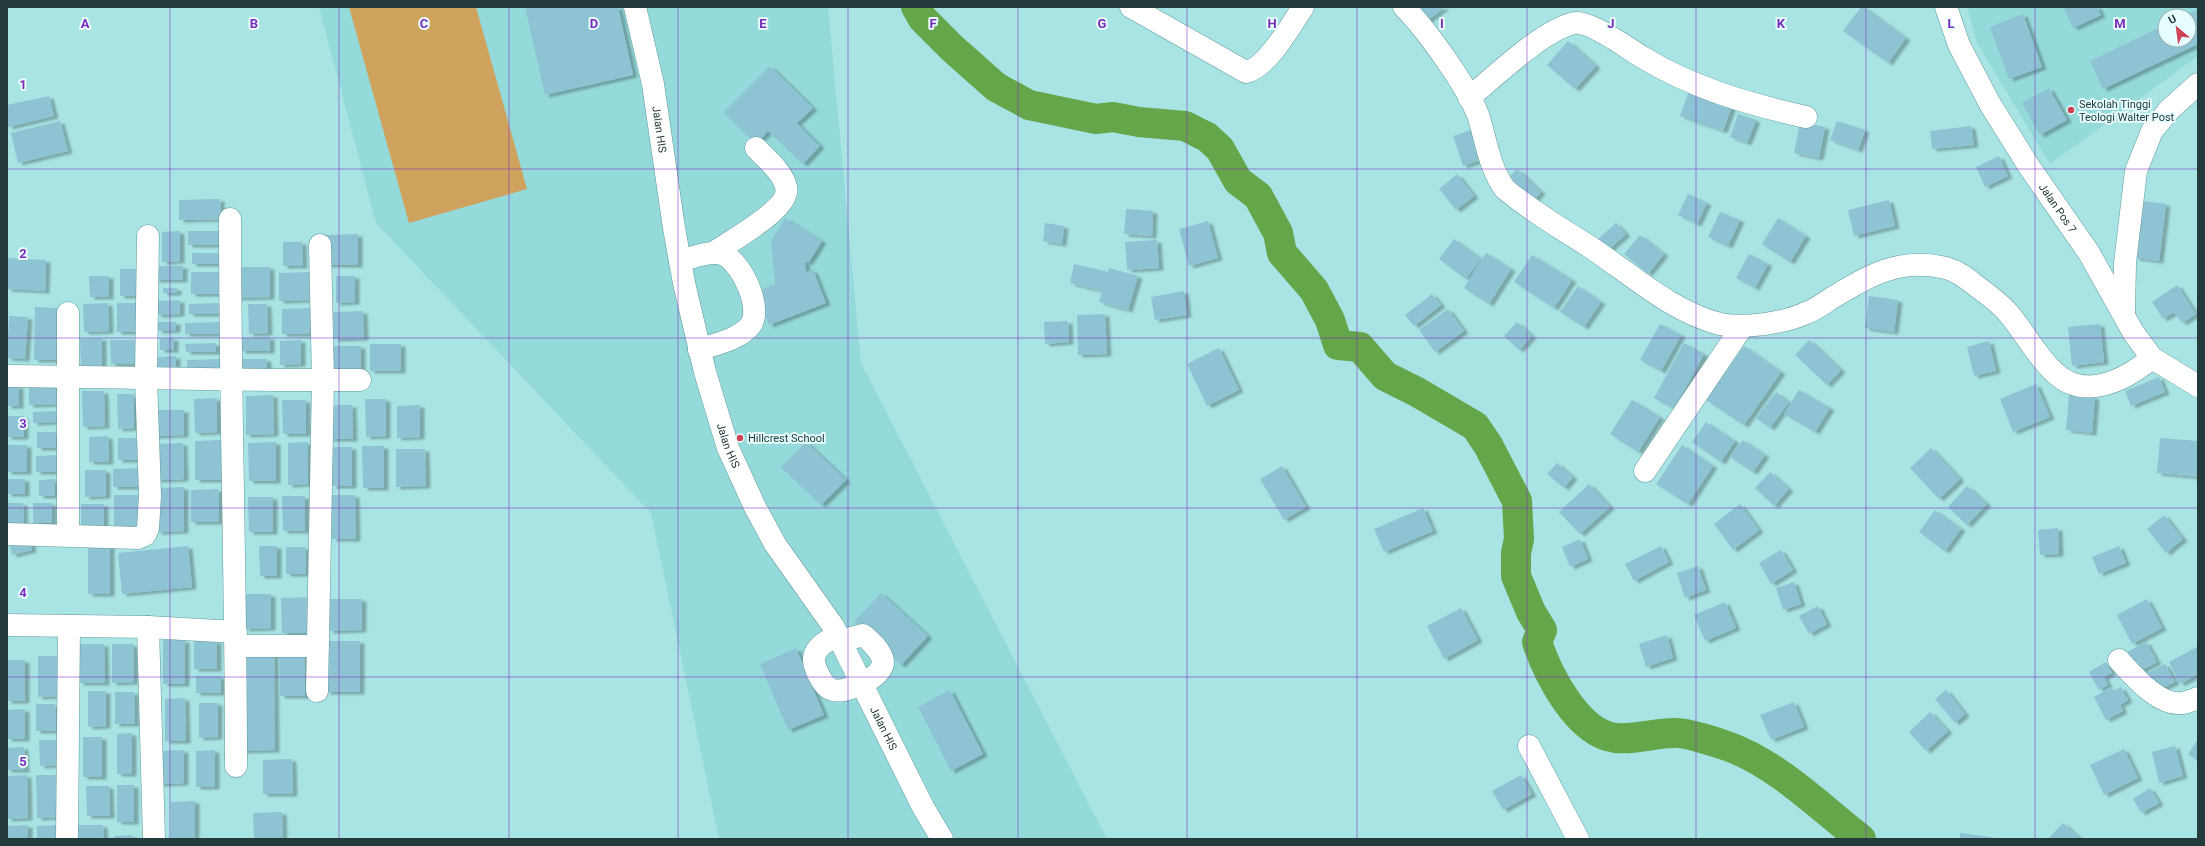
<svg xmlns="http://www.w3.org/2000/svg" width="2205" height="846" font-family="Roboto,sans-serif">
<defs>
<filter id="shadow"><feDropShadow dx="4.5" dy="2.5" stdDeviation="1" flood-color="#0004"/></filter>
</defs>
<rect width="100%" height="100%" fill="#a9e4e5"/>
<g fill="#95dadb" fill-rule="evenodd">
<polygon points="319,7 828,7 861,363 1107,839 719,839 651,513 376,223"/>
<path d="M1967,7h231v49l-148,108 -73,-121zM2165,16h24v24h-24z"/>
</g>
<polygon fill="#cfa35e" points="349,7 476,7 527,189 409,223"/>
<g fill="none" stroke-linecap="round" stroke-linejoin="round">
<path stroke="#66a64a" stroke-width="30" d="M916,7l7,12 29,29 44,39 33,18 67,14 17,-2 26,5 46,4 22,11 13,12 18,32 20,15 20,37 4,20 32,37 16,30 8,25 22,2 25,29 32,16 58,34 13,19 29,56 2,38 -3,14v23l15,36 11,18 -5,12c11,33 41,92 79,96 21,2 41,-6 61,-5 11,0 42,10 53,14 48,18 90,60 131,92"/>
</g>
<g fill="#8dc3d3" filter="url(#shadow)">
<polygon points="525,7 618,7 633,75 545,95"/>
<polygon points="1409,7 1445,7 1423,24"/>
<polygon points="1861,7 1864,7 1906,38 1888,63 1843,31"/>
<polygon points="2063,7 2097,7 2101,15 2073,28"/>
<polygon points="2198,9 2198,44 2103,89 2090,61 2165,25 2165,40 2189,40 2189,16 2184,16"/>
<polygon points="2023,14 2042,67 2009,79 1990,27"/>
<polygon points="1568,41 1596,66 1575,89 1547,65"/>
<polygon points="770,66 813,108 797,123 820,146 803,164 768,131 756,144 724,112"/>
<polygon points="1690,88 1733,103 1723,131 1680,116"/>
<polygon points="2049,88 2067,120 2040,135 2022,103"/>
<polygon points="49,96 54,116 8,127 7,105"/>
<polygon points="1738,114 1756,120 1747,143 1730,137"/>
<polygon points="60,121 68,151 18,163 11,133"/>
<polygon points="1837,121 1865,130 1858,150 1830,140"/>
<polygon points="1800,122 1825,127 1819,158 1794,153"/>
<polygon points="1971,126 1974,145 1932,149 1930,131"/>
<polygon points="1477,128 1486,158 1463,166 1453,136"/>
<polygon points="1999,156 2008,176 1985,187 1976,167"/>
<polygon points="1517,169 1541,192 1529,205 1505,181"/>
<polygon points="1457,174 1474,196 1456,210 1439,189"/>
<polygon points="1688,194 1707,203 1697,224 1678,215"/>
<polygon points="220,199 221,219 179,220 179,200"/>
<polygon points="1889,200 1895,226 1854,236 1848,210"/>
<polygon points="2142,201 2166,204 2159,261 2135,258"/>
<polygon points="1126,209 1153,211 1152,236 1124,234"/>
<polygon points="1720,212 1740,220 1728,246 1708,237"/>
<polygon points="785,218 822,241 808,263 805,261 806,272 813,270 826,303 769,325 756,292 775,284 771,241"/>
<polygon points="1778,218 1806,236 1790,262 1762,244"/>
<polygon points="1208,221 1218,258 1189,266 1179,229"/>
<polygon points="1045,223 1064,226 1062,244 1043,241"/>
<polygon points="1616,223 1626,234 1607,251 1597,240"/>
<polygon points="180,231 180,261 162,262 162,232"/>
<rect x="188" y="231" width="35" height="14"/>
<polygon points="358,234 358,265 326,265 326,235"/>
<polygon points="1640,235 1664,254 1648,274 1624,254"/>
<polygon points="1454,239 1481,259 1466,279 1439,259"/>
<polygon points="1157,240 1159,268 1127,270 1125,242"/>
<polygon points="283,242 302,242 303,266 283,266"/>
<polygon points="192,253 219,253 220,264 192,264"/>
<polygon points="1486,253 1511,269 1489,304 1464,288"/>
<polygon points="1749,254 1768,264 1755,288 1736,278"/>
<polygon points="1532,255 1572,280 1554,308 1514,282"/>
<polygon points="8,258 46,260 45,291 7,289"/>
<polygon points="1074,264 1108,272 1109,268 1138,276 1128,310 1099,302 1102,291 1070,283"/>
<rect x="155" y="266" width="28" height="14"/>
<polygon points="235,267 270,267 270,297 235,298"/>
<rect x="120" y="269" width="23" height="27"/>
<rect x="191" y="272" width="30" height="22"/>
<polygon points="312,272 312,300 279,301 279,273"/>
<polygon points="89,276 109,276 109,297 90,297"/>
<polygon points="336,276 355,276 355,302 336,303"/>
<polygon points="2177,285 2196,314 2182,323 2174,312 2163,319 2152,302"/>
<polygon points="1578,286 1601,302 1584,327 1560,312"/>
<rect x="163" y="288" width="14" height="5"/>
<polygon points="1184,291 1187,315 1155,320 1151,297"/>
<polygon points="1432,294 1441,305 1414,326 1405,315"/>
<polygon points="1869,296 1898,300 1894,332 1865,328"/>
<polygon points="180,300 180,314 157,315 157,301"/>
<polygon points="108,303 109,331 84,332 83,304"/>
<polygon points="117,303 138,303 139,332 117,332"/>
<polygon points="220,303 220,314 189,314 189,304"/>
<polygon points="248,304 267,304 268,333 249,334"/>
<polygon points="35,307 57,308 56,360 34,360"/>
<polygon points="310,308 310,334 282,334 282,309"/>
<polygon points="1448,309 1464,331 1435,352 1419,330"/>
<polygon points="363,311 364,338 334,339 333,312"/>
<polygon points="1105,314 1107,354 1078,355 1077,315"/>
<polygon points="9,316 28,317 25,359 7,358"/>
<polygon points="1068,321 1069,342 1045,344 1044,322"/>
<polygon points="158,322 176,322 176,330 158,331"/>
<polygon points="219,322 219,334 185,334 185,323"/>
<polygon points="1517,322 1532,336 1519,350 1504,336"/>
<polygon points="1660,324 1681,335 1661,371 1640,360"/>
<polygon points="2100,324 2104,362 2072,366 2068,327"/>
<polygon points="270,337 270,351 241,351 241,338"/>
<polygon points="102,338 102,369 81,369 80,339"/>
<polygon points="174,338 174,350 160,350 160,339"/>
<polygon points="110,340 137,340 137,364 111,364"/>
<polygon points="301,340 301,364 280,365 280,341"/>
<polygon points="1809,340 1841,370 1827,385 1795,355"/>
<polygon points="1989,341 1996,371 1974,376 1967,347"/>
<polygon points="216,343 216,352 186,352 185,344"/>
<polygon points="1684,343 1704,354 1674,409 1654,398"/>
<rect x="370" y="344" width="31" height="27"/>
<rect x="328" y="346" width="33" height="27"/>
<polygon points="1744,346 1781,372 1744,425 1706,400"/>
<polygon points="1219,348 1239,390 1207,406 1187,364"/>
<polygon points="176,356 176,370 157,370 157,357"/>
<polygon points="221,359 221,372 187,373 187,360"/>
<rect x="239" y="359" width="28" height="13"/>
<polygon points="2159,377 2165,392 2131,406 2125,391"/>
<polygon points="59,381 59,404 29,405 29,382"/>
<polygon points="2036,384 2050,417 2013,432 2000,399"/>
<rect x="7" y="386" width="12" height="20"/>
<polygon points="1799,390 1830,408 1815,432 1784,414"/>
<polygon points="82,391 104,391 105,426 83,427"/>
<polygon points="1776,392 1789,402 1770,428 1756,418"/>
<polygon points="117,394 134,394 134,428 118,429"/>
<polygon points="273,395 274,434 246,435 246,396"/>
<polygon points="2069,395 2095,397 2092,433 2066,430"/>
<polygon points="217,398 217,432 195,433 194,399"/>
<polygon points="365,399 386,399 386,436 366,437"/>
<polygon points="282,400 306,400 306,434 283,434"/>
<polygon points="1632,400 1660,417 1638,452 1610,434"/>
<polygon points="329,405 352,405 353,439 329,439"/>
<polygon points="420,405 420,437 397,438 397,406"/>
<polygon points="150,410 184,410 184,435 151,436"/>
<polygon points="57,411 57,422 33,423 33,412"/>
<rect x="7" y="416" width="17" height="21"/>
<polygon points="1706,422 1735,441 1721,462 1692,442"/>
<rect x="37" y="432" width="19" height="16"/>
<polygon points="108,436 109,462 89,462 89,437"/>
<rect x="118" y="438" width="21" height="22"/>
<polygon points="2160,438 2198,441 2198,477 2157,473"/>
<polygon points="221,440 221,480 195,480 195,441"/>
<polygon points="1743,440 1765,455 1753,472 1730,457"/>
<polygon points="276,442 276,481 249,481 248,443"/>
<polygon points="308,442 308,484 288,485 288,443"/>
<polygon points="806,442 846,480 821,505 781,467"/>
<polygon points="183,443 184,479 156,480 155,444"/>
<rect x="7" y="445" width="20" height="27"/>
<polygon points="1682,445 1713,466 1688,504 1656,484"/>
<polygon points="362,446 384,446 384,488 363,488"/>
<rect x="332" y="447" width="20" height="39"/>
<polygon points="1931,448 1960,479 1939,499 1910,468"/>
<polygon points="396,449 425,449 426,486 396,487"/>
<polygon points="58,455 58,472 36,472 36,456"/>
<polygon points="1557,463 1573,477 1564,488 1547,474"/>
<polygon points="1282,466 1306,507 1284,520 1260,479"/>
<polygon points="139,468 139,487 113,487 113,469"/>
<polygon points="85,470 106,470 106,496 85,497"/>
<polygon points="1770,472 1789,489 1774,506 1755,488"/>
<rect x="7" y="479" width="18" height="15"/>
<polygon points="55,479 55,496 39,496 39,480"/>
<polygon points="1589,484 1610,507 1580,534 1559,512"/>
<polygon points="1967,486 1987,504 1967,525 1948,507"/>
<polygon points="184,487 184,531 157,532 157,488"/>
<polygon points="218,489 219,522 191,522 191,490"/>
<rect x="114" y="495" width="24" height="32"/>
<polygon points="331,495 355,495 356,539 332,539"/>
<polygon points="282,496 305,496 305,531 283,531"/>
<polygon points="248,497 273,497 273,532 249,532"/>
<polygon points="7,503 23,503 24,523 7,523"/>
<rect x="33" y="503" width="19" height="20"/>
<rect x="81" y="504" width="23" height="22"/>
<polygon points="1740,504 1759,530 1733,550 1714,524"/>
<polygon points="1423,508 1433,531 1384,552 1374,529"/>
<polygon points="1935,510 1961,529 1945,551 1919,532"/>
<polygon points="2164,515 2183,539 2166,553 2147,529"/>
<polygon points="2058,528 2059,554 2040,555 2038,530"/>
<polygon points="30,538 32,550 12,555 9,542"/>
<polygon points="1580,539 1588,559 1570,567 1562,547"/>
<polygon points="110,543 110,594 88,594 88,544"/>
<polygon points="188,546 192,587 122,594 118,553"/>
<polygon points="259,546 277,546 277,576 260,576"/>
<polygon points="1661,546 1669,562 1634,581 1625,564"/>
<polygon points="2119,546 2126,563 2099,574 2092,557"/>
<polygon points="286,547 305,547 306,574 286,574"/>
<polygon points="1781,550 1793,570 1771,584 1759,563"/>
<polygon points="1698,566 1706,590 1685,598 1677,573"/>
<polygon points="1794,582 1801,604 1783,610 1776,588"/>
<polygon points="881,593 928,636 901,665 854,622"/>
<polygon points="245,594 271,594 271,628 245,629"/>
<polygon points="311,597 311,633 282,633 281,598"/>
<polygon points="329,599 362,599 362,630 329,631"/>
<polygon points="2147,599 2162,628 2132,644 2117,615"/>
<polygon points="1725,602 1736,628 1705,641 1694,615"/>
<polygon points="1818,606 1827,624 1809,634 1799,616"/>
<polygon points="1461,608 1478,640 1444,659 1427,626"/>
<polygon points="1667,635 1673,658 1646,667 1639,644"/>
<rect x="163" y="640" width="22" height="44"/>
<rect x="194" y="641" width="23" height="28"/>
<polygon points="325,641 360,641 360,692 326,692"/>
<polygon points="2146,642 2157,662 2138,672 2127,652"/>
<polygon points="79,644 104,644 105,683 79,683"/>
<polygon points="112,644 133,644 134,682 112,683"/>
<polygon points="2197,647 2198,674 2180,684 2169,662"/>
<polygon points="796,648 824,715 788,730 760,664"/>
<polygon points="239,649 274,649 275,750 240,751"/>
<polygon points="279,649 304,649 305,696 280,696"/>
<polygon points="38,656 57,656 58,696 38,697"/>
<rect x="7" y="660" width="18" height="41"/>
<polygon points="2106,662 2112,673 2104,677 2108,685 2099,690 2089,672"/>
<polygon points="2165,664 2175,682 2157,691 2147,673"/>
<rect x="196" y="676" width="25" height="17"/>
<polygon points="2111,687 2113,691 2121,687 2128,700 2120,705 2123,711 2106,720 2094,697"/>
<polygon points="950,690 983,754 951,771 918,707"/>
<polygon points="1946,690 1965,714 1955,723 1935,699"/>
<polygon points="88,691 106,691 106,726 88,727"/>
<polygon points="115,692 134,692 135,724 115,724"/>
<polygon points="185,698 186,741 165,741 165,699"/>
<polygon points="1794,702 1804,727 1771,740 1760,715"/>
<polygon points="199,703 218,703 218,737 199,738"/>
<polygon points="36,704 55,704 56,731 36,731"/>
<polygon points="25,709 25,739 7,739 7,710"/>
<polygon points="1930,712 1948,731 1926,751 1909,732"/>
<polygon points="132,733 132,774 117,774 117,734"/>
<rect x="83" y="737" width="19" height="40"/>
<polygon points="2198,739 2198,761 2188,754"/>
<polygon points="39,740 58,740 58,765 40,766"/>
<polygon points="2175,746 2183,776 2159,783 2152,752"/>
<polygon points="24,747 25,770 7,770 7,748"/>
<polygon points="2124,749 2138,778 2104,795 2090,765"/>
<polygon points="184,750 184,783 159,784 158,751"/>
<polygon points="215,750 215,787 196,787 196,751"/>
<polygon points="292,759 293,794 263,794 263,760"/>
<polygon points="27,775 28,818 7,819 7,776"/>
<polygon points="36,775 58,775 58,817 37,818"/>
<polygon points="1521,775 1532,794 1503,810 1492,791"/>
<rect x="117" y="785" width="17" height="37"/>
<polygon points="86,786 109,786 110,816 87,816"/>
<polygon points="2150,788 2159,803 2141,813 2133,799"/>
<polygon points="195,801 195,839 171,839 171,802"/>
<polygon points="282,812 283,839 254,839 253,813"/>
<polygon points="2063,823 2081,839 2048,839"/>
<polygon points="28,825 28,839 7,839 7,826"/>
<polygon points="57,825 58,839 37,839 37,826"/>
<polygon points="76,825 103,825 104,839 76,839"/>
<polygon points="1960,833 1991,837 1991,839 1960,839"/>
<polygon points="132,835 132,839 114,839 114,836"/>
</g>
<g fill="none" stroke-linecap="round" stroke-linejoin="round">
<g stroke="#609a9b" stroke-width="23">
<g id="minor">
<path id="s1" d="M635,7l18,77 21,144 10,55 21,89 23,76 27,59 20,37 58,82 90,181 19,32"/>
<path d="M1131,7l115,65c21,-4 46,-48 57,-65"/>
<path d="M1404,7c22,22 63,79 74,108 8,24 11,53 27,74 27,23 59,41 88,60 40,27 80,63 127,75 24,5 64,-1 86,-11 9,-3 18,-10 26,-15 37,-23 69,-41 114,-30 11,3 19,9 29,17 12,9 25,18 34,29 16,19 27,41 45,58 30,29 70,9 98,-14"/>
<path id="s2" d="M1946,7l13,38 31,59 38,61 61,88 44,79 19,26 46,28"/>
<path d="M1469,98c24,-20 76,-70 106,-75 16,-2 52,25 67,34 51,31 106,47 164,60"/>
<path d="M230,219c0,182 6,364 6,547"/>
<path d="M715,252c15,-11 77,-44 71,-65 -3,-15 -20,-28 -30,-39"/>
<path d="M680,261c12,-3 29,-11 42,-7 19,6 43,57 27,73 -12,13 -34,17 -50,23"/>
<polyline points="2124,312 2125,263 2136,171 2152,131 2169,110 2198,84"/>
<polyline points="68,313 68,535"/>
<path d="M7,376c118,1 236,5 353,4"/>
<polyline points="1645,471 1742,327"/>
<polyline points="7,534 138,538 145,535 148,528 150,496 146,377 148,236"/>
<polyline points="7,625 148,627 236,632"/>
<polyline points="148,627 154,839"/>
<path d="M838,635c-13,7 -28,14 -23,31 2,7 8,19 15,23 14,7 54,-12 53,-27 -1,-11 -13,-21 -20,-27l-23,6"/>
<polyline points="236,646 318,646"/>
<path d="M2119,660c14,15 40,47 64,43 5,-1 10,-3 15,-5"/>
<polyline points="317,691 323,380 320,245"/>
<polyline points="1529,746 1578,839"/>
<polyline points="67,839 69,626"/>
</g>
</g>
<use href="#minor" stroke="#fff" stroke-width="22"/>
</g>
<path fill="none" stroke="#7b2cbf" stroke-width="1" stroke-opacity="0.55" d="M170,7v832M339,7v832M509,7v832M678,7v832M848,7v832M1018,7v832M1187,7v832M1357,7v832M1527,7v832M1696,7v832M1866,7v832M2035,7v832M7,169h2191M7,338h2191M7,508h2191M7,677h2191"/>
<g fill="#d14154" stroke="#e7fefe" stroke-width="1.5">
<circle cx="2071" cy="110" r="4"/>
<circle cx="740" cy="438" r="4"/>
</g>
<g text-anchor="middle" stroke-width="4" stroke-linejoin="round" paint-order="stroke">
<g font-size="11" fill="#223a3b" stroke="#e7fefe" text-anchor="start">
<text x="2079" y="108">Sekolah Tinggi<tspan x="2079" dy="13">Teologi Walter Post</tspan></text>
<text x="748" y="442">Hillcrest School</text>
</g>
<g font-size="11" fill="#223a3b" stroke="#e7fefe">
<text dy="4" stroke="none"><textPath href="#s1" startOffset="125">Jalan HIS</textPath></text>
<text dy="4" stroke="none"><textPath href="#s2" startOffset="231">Jalan Pos 7</textPath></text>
<text dy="4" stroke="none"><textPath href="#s1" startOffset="449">Jalan HIS</textPath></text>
<text dy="4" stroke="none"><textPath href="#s1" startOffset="773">Jalan HIS</textPath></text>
</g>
</g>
<g font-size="13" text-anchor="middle" font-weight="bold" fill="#7b2cbf" stroke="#e7fefe" stroke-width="4" stroke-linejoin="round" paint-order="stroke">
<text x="85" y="28">A</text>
<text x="254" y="28">B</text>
<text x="424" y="28">C</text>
<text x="594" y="28">D</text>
<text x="763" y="28">E</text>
<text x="933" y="28">F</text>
<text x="1102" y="28">G</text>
<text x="1272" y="28">H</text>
<text x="1442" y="28">I</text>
<text x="1611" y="28">J</text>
<text x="1781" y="28">K</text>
<text x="1951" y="28">L</text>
<text x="2120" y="28">M</text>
<text x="23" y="89">1</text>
<text x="23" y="258">2</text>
<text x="23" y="428">3</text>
<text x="23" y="597">4</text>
<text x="23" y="766">5</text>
</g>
<rect width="2205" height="846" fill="none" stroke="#223a3b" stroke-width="16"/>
<g transform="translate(2177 28) rotate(331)"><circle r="19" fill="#e7fefe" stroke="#98b0b0"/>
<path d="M0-3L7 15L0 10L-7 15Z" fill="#d14154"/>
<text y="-6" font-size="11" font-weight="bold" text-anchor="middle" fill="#223a3b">U</text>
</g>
</svg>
